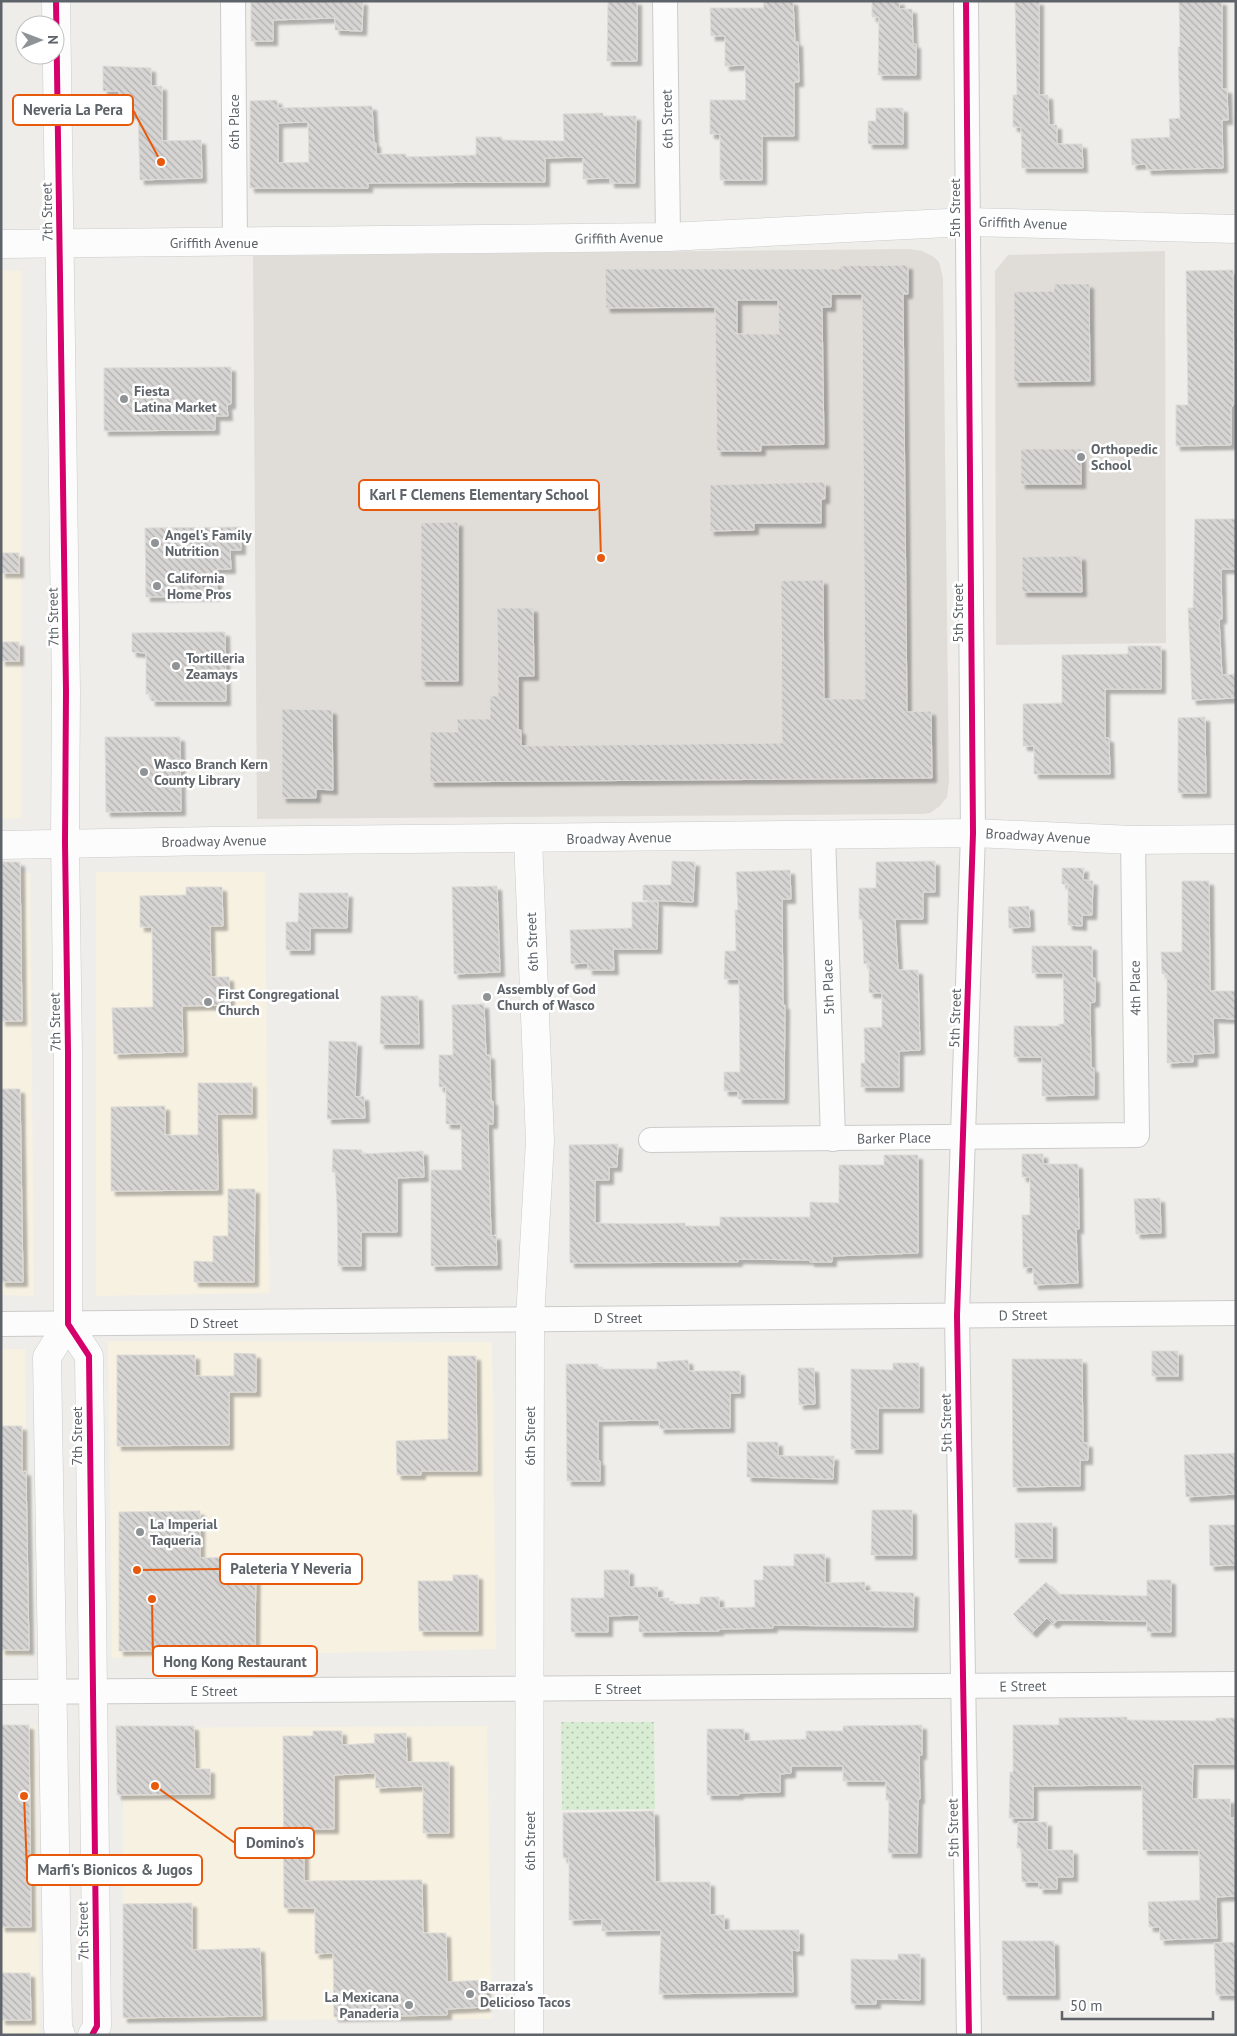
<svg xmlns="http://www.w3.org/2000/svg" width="1237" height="2036" font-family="'PT Sans',sans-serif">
<defs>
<pattern id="grass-dots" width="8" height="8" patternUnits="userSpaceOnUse" patternTransform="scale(1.25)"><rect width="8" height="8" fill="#d7ecd2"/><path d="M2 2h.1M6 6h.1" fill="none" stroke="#b2c3ae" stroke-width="1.8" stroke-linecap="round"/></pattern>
<pattern id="building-back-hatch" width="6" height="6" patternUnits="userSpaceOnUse" patternTransform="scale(1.25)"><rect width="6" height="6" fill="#d6d5d3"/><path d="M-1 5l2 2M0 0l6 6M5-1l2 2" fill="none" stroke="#b1b0af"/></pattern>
<filter id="shadow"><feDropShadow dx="4.5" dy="4.5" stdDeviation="1" flood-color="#0004"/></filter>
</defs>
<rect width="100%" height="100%" fill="#eeede9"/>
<g fill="#f7f1e2">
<polygon points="1,270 21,271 21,818 1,819"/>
<polygon points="1,872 30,873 34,1296 1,1295"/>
<polygon points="96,872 265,872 269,1293 96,1296"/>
<polygon points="108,1341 492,1342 496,1649 112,1658"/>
<polygon points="1,1349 25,1349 29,1656 1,1657"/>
<polygon points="1,1725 36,1726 40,2033 1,2034"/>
<polygon points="487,1726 492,2019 123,2020 123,1728"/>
</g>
<g fill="#e0ddd8">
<polygon points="909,249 922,251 934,257 939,262 943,278 949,782 947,797 940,806 930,813 922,814 257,819 253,256"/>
<polygon points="1165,251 1166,643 996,645 995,271 1008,255"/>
</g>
<polygon fill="url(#grass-dots)" points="561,1722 654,1722 655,1809 562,1810"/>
<g fill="url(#building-back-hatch)" stroke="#dedcd8" fill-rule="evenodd" filter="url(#shadow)">
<polygon points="251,1 363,1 362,31 335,30 335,18 273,20 273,41 251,41"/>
<polygon points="608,1 637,1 637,61 607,61"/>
<polygon points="763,1 793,1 795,42 798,42 799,82 794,82 794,136 762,136 762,180 720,180 720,134 710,134 710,100 746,100 745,65 725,66 725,36 711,36 710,8 764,8"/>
<polygon points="872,1 900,1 899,9 912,9 913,44 916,44 916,75 878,75 879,17 872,17"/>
<polygon points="1015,1 1039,1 1039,95 1048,95 1049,125 1057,125 1057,144 1082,144 1083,168 1022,168 1021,127 1013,127 1013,95 1017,95"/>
<polygon points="1179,1 1222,1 1222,89 1227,89 1228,120 1222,120 1223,168 1147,170 1146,164 1132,165 1131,139 1170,137 1169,119 1180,118 1178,47 1180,47"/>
<polygon points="103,66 151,68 151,86 162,86 162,141 201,140 202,178 140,180 138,114 119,114 119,91 103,91"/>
<path d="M277,100l1,8 94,-2 2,37h2v11h30v3l70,-2v-18h26v3l62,1 -1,-27 40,-1v3h33l-1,67h-25v-5l-27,1v-22l-38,1v24l-177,1v5h-118v-87zM308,122l1,40 -31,1v-40z"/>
<polygon points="876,108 903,108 903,144 868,144 868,121 876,121"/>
<path d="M908,265v29h-5l4,418 24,-1 1,67 -502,4v-50h28l-1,-13h33v-23h8l-1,-88h36l1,68h-16v54h3v16l261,-3 -1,-162 42,-1 1,119h41l-3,-405h-31v13h-9l2,137 -63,1v6h-44l-2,-144 -109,1 -1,-39h235v-3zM737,300h41l1,34h-42z"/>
<polygon points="1233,270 1234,404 1231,408 1231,445 1176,446 1176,405 1188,405 1186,271"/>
<polygon points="1054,284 1089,284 1090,381 1014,382 1014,292 1054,291"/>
<polygon points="231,367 231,404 227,405 228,416 215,416 215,430 104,431 104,368"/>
<rect x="1021" y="449" width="60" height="35"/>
<polygon points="825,482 825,499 821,499 821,523 754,523 754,530 710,531 710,485"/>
<polygon points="1195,519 1236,519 1236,569 1221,569 1222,619 1219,619 1222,675 1236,674 1236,698 1192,700 1188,608 1193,608"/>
<polygon points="458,522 458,681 421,681 421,523"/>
<polygon points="241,527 241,550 230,550 231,569 217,569 217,596 146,597 145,528"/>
<rect x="1" y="553" width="18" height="20"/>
<polygon points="1081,556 1082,592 1022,592 1022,557"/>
<polygon points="225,632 226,701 151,701 151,694 146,694 146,653 132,652 132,633"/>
<rect x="1" y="642" width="18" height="19"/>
<polygon points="1128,646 1161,646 1161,689 1105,689 1105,738 1109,738 1110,774 1034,774 1034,746 1023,746 1023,704 1062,703 1062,655 1128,654"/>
<polygon points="282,709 332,710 333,790 316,789 316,798 282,798"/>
<polygon points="1205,717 1206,793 1178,793 1178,718"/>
<polygon points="105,737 180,737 181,811 106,812"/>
<polygon points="672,861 695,862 693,902 643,900 643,885 671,885"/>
<polygon points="935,861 935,892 923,892 923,919 895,919 898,970 918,970 920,1050 899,1051 899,1087 861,1087 861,1063 865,1063 864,1028 882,1027 882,993 869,993 869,963 864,964 862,919 859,919 859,888 876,888 876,862"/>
<polygon points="1,862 20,862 22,1021 1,1021"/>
<polygon points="1062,868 1084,868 1083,880 1093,881 1092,915 1082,915 1082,926 1068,925 1068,884 1062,884"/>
<polygon points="790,870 791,899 782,899 783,1005 785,1005 784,1099 738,1099 738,1091 724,1091 724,1072 740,1072 739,979 724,979 725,951 736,951 735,910 738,910 736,872"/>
<polygon points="1182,881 1209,881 1210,991 1236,991 1236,1019 1213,1018 1214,1053 1193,1054 1193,1062 1167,1063 1167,974 1162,974 1161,952 1182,952"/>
<polygon points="497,886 500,972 454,974 452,887"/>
<polygon points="186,887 222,887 223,926 210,926 211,977 229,977 230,1005 182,1006 183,1052 114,1054 112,1008 153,1007 152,927 140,927 140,896 186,895"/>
<polygon points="299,893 348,893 347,928 310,928 310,950 286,950 286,922 298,922"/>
<polygon points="632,902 658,902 657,949 613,949 614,970 588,970 588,963 571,964 570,930 632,928"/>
<polygon points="1029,906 1030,927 1009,928 1008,907"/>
<polygon points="1032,946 1092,946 1092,978 1095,978 1095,1002 1090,1003 1091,1068 1094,1068 1094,1095 1042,1096 1042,1057 1014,1057 1014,1026 1059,1026 1059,1024 1064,1024 1063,973 1032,973"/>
<polygon points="381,996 418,996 419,1044 380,1044"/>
<polygon points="484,1004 486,1055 490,1055 491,1101 493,1101 493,1124 488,1124 491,1236 496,1235 497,1265 431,1266 431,1170 462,1170 461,1124 446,1124 446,1087 439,1087 439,1055 453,1055 452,1005"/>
<polygon points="329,1041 357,1042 355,1097 364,1096 365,1118 327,1119"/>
<polygon points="198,1083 252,1083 252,1114 217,1114 218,1190 111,1191 111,1107 165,1106 165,1135 198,1135"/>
<polygon points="1,1089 20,1089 23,1282 1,1282"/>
<polygon points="618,1144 617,1167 609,1167 609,1180 595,1180 595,1223 640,1224 685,1223 685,1226 720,1226 720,1217 810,1217 810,1202 839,1203 839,1165 884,1165 884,1155 918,1155 918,1253 832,1256 832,1262 810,1262 810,1260 738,1259 738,1262 570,1263 569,1145"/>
<polygon points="333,1149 362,1150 362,1154 423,1151 424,1177 397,1178 397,1232 361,1232 361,1266 338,1266 337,1204 335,1172 332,1172"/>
<polygon points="1022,1154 1043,1154 1043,1164 1078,1164 1079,1229 1076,1229 1078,1283 1034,1285 1033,1267 1023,1268 1022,1215 1030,1215 1030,1177 1022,1177"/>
<polygon points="228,1189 255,1189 254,1282 194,1282 194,1261 213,1262 213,1236 228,1236"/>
<polygon points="1160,1198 1161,1233 1136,1234 1134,1199"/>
<rect x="1152" y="1351" width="26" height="25"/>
<polygon points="234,1353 256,1354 256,1392 229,1392 229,1445 117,1446 117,1355 195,1355 195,1376 234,1376"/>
<polygon points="448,1356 476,1356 477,1471 421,1471 421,1475 397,1475 396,1441 448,1439"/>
<polygon points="1012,1359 1082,1359 1083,1443 1088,1443 1088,1460 1080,1460 1080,1486 1013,1487"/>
<polygon points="688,1360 689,1371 740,1371 740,1393 730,1393 730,1428 660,1429 659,1420 598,1421 598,1461 600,1461 600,1481 567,1481 566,1364 598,1364 598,1369 657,1369 657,1362"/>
<polygon points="893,1363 919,1363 919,1408 878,1408 878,1449 851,1449 851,1369 893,1370"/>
<polygon points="798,1368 814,1368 815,1404 799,1405"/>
<polygon points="1,1426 22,1426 22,1472 26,1471 29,1650 1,1650"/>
<polygon points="747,1442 778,1442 778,1456 834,1456 833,1479 747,1477"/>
<polygon points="1236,1453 1236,1494 1186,1497 1184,1455"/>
<polygon points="872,1510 912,1510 912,1555 871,1555"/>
<polygon points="200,1511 200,1558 256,1557 255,1650 119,1651 119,1512"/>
<rect x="1015" y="1523" width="37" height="35"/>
<polygon points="1209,1525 1236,1525 1236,1565 1210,1566"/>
<polygon points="794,1554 825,1554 825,1583 865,1582 865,1591 914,1593 913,1627 773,1625 773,1628 719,1629 719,1631 639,1632 639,1615 608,1616 608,1632 571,1632 571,1598 604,1598 604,1570 629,1570 629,1587 658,1587 657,1598 669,1598 669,1604 700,1604 700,1597 719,1597 719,1608 755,1607 754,1580 763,1580 763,1566 794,1566"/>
<polygon points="453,1575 478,1575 478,1631 419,1631 418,1581 453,1581"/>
<polygon points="1147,1580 1171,1580 1171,1632 1147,1632 1147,1621 1058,1620 1053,1624 1047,1618 1032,1633 1013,1614 1046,1582 1058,1594 1147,1596"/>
<polygon points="1127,1717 1127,1720 1216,1721 1216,1718 1236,1718 1236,1764 1193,1764 1192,1799 1230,1799 1230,1818 1236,1818 1236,1896 1216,1897 1217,1938 1160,1940 1160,1927 1149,1927 1148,1902 1200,1900 1199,1850 1143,1850 1142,1785 1033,1786 1033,1818 1009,1818 1010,1772 1013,1772 1013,1725 1059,1725 1059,1718"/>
<polygon points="1,1725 29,1725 31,1927 1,1927"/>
<polygon points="922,1725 922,1755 919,1755 920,1799 918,1799 917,1853 888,1853 889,1800 886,1800 886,1781 843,1781 843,1766 791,1766 791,1773 780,1774 780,1792 739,1793 739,1795 707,1795 707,1729 744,1729 744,1741 806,1739 806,1731 843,1731 843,1726"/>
<polygon points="116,1726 194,1726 195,1769 210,1769 210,1794 117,1795"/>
<polygon points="313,1731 342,1731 342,1745 375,1743 374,1734 406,1733 407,1762 449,1762 449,1833 423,1833 423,1786 376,1788 375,1773 334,1775 334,1829 304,1829 304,1881 422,1880 423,1933 446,1933 447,1982 486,1980 486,2007 447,2009 447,2015 334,2017 333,1953 315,1954 315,1908 284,1908 283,1736 313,1736"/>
<polygon points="654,1811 655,1882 710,1882 710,1915 724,1915 724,1930 799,1930 799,1951 792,1950 793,1992 659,1994 661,1930 602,1931 602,1919 569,1920 569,1858 563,1858 563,1813"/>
<polygon points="1018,1822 1047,1822 1047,1850 1073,1850 1073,1877 1057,1877 1057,1889 1039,1889 1039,1882 1022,1882 1021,1848 1017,1848"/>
<polygon points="192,1903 192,1950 260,1948 262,2016 123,2018 123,1904"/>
<polygon points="1002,1941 1054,1941 1055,1995 1003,1995"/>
<polygon points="1236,1942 1236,1995 1216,1995 1214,1943"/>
<polygon points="898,1954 920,1954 920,2000 876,1999 876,2004 851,2004 851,1959 898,1960"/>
<polygon points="1,1973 30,1973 31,2020 1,2020"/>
</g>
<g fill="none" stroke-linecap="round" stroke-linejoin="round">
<g stroke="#cbcbcb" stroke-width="26">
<g id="street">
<polyline points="233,1 235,243"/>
<polyline points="665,1 668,237"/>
<polyline points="966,1 973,833 957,1316 969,2035"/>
<polyline points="823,835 833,1139"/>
<polyline points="651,1140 1137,1135 1133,840"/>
<polyline points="1,1324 1236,1313"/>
<polyline points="1,1692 1236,1684"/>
</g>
</g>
<g stroke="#cacbcb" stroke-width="29">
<g id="secondary">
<polyline points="56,1 66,691 65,843 68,1052 68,1324 89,1356 97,2026 92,2035"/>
<polyline points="1,244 668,237 968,222 1236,229"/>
<polyline points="528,838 540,1141 530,1319 529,2035"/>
<polyline points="1,845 214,841 973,833 1133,840 1236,839"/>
<polyline points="61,2035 58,2028 47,1357 68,1324"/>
</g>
</g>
<use href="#street" stroke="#fcfcfc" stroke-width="24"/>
<use href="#secondary" stroke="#fcfcfc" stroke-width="28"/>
<g stroke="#fff" stroke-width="9">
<g id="cycleway">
<polyline points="56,1 66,691 65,843 68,1052 68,1324 89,1356 97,2026 92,2035"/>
<polyline points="966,1 973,833 957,1316 969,2035"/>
</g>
</g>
<use href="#cycleway" stroke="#d6006c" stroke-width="6"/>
</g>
<g fill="#909395" stroke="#fff" stroke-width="2">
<circle cx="124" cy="399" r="5"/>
<circle cx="1081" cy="457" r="5"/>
<circle cx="155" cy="543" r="5"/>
<circle cx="157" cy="586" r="5"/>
<circle cx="176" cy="666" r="5"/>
<circle cx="144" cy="772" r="5"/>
<circle cx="487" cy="997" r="5"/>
<circle cx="208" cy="1002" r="5"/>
<circle cx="140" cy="1532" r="5"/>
<circle cx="470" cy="1994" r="5"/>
<circle cx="409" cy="2005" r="5"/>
</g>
<g text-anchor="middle" stroke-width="5" stroke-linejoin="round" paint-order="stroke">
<g font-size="14" fill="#5d6368" stroke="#fff">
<text transform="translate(667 119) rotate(-91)" y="5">6th Street</text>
<text transform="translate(234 122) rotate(-90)" y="5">6th Place</text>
<text transform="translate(955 208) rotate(-90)" y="5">5th Street</text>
<text transform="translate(47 212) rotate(-91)" y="5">7th Street</text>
<text transform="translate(1023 223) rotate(2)" y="5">Griffith Avenue</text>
<text transform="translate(619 238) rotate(-1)" y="5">Griffith Avenue</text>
<text x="214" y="248">Griffith Avenue</text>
<text transform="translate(958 613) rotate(-90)" y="5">5th Street</text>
<text transform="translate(53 617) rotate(-91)" y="5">7th Street</text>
<text transform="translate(1038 836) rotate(3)" y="5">Broadway Avenue</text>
<text transform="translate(619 838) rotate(-1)" y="5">Broadway Avenue</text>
<text transform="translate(214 841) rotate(-1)" y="5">Broadway Avenue</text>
<text transform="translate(532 942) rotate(-92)" y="5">6th Street</text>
<text transform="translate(828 987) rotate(-92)" y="5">5th Place</text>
<text transform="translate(1135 988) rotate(-91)" y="5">4th Place</text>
<text transform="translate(955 1018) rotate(-88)" y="5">5th Street</text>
<text transform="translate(55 1022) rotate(-91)" y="5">7th Street</text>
<text transform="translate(894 1138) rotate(-1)" y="5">Barker Place</text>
<text transform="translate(1023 1315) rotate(-1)" y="5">D Street</text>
<text x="618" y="1323">D Street</text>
<text x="214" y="1328">D Street</text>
<text transform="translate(946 1423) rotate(-91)" y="5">5th Street</text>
<text transform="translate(77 1436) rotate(-90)" y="5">7th Street</text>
<text transform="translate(530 1436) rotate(-90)" y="5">6th Street</text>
<text transform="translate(1023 1686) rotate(-1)" y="5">E Street</text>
<text x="618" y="1694">E Street</text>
<text x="214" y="1696">E Street</text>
<text transform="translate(953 1828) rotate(-91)" y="5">5th Street</text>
<text transform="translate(530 1841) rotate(-90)" y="5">6th Street</text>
<text transform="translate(83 1931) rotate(-91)" y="5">7th Street</text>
</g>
<g font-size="14" font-weight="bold" fill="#5d6368" stroke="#fff" text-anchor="start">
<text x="134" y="396">Fiesta<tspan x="134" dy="16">Latina Market</tspan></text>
<text x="1091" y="454">Orthopedic<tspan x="1091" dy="16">School</tspan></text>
<text x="165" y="540">Angel's Family<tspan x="165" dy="16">Nutrition</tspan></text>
<text x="167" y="583">California<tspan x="167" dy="16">Home Pros</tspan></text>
<text x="186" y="663">Tortilleria<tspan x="186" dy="16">Zeamays</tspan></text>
<text x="154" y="769">Wasco Branch Kern<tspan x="154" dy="16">County Library</tspan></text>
<text x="497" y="994">Assembly of God<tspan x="497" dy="16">Church of Wasco</tspan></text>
<text x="218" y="999">First Congregational<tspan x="218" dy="16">Church</tspan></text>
<text x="150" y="1529">La Imperial<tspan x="150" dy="16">Taqueria</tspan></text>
<text x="480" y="1991">Barraza's<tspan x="480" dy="16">Delicioso Tacos</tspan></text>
<text x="399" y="2002" text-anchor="end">La Mexicana<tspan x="399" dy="16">Panaderia</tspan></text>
</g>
</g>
<path fill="none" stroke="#e8590c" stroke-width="2" d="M161 162L133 110M601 558L599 495M137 1570L220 1569M152 1599L153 1661M155 1786L235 1843M24 1796L27 1870"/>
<g fill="#e8590c" stroke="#fff" stroke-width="2">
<circle cx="161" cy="162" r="5"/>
<circle cx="601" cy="558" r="5"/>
<circle cx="137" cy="1570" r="5"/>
<circle cx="152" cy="1599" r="5"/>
<circle cx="155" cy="1786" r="5"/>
<circle cx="24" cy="1796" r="5"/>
</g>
<g fill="#fff" stroke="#e8590c" stroke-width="2">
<rect x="13" y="95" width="120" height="30" rx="5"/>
<rect x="359" y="480" width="240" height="30" rx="5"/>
<rect x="220" y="1554" width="142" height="30" rx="5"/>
<rect x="153" y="1646" width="164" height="30" rx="5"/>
<rect x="235" y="1828" width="79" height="30" rx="5"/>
<rect x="27" y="1855" width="175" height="30" rx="5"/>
</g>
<g font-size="15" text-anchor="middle" font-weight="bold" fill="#5d6368">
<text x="73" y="115">Neveria La Pera</text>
<text x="479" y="500">Karl F Clemens Elementary School</text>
<text x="291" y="1574">Paleteria Y Neveria</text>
<text x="235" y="1667">Hong Kong Restaurant</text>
<text x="275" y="1848">Domino's</text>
<text x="115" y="1875">Marfi's Bionicos &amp; Jugos</text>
</g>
<rect width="1237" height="2036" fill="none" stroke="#5d6368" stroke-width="5"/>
<g transform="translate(40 40) rotate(89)"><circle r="24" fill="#ffffff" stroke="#bec1c3"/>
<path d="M0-4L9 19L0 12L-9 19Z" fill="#909395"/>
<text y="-8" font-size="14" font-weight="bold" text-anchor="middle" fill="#5d6368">N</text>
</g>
<path d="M1062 2011v8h151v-8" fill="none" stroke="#5d6368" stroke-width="2.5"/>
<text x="1070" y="2011" font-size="15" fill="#5d6368" stroke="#ffffff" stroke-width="4" paint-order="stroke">50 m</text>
</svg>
